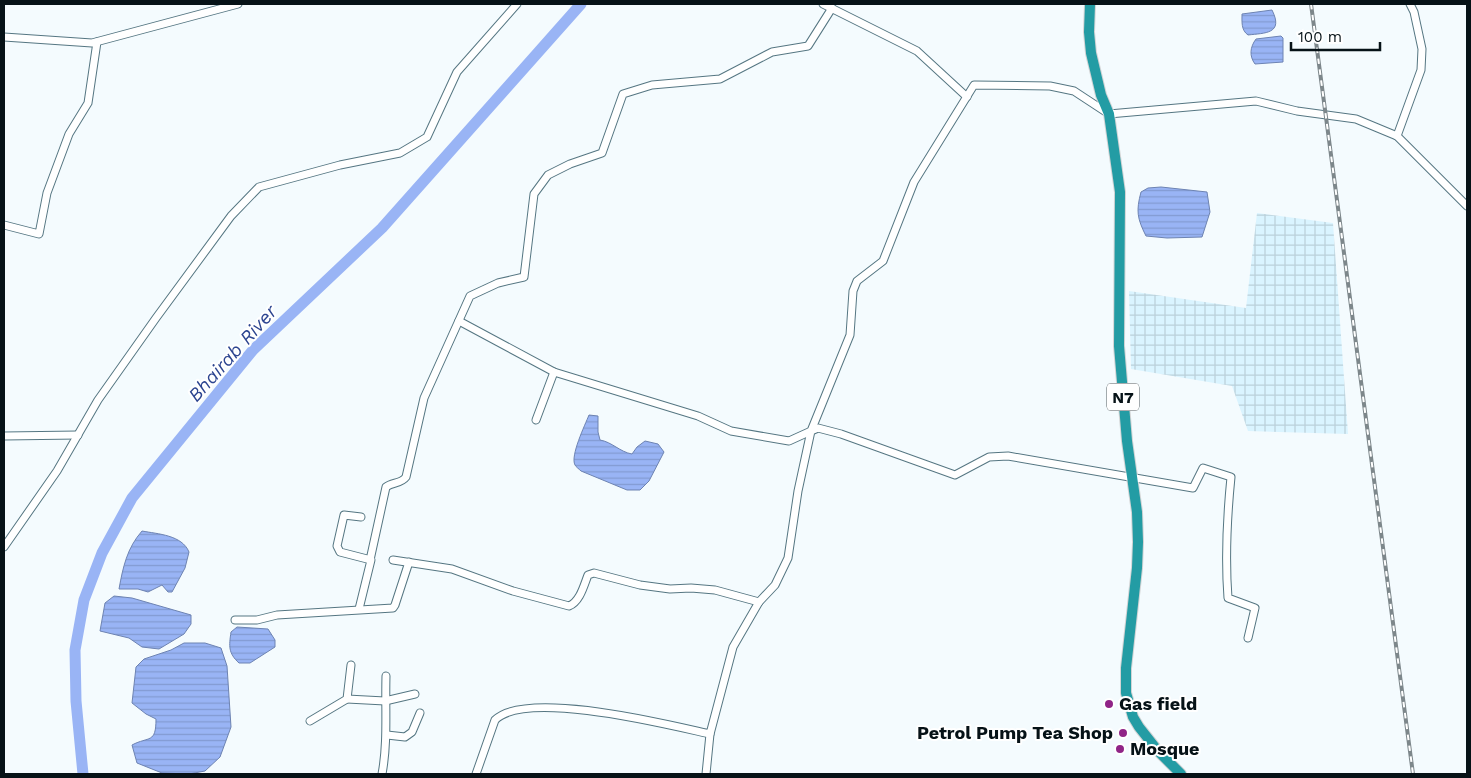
<svg xmlns="http://www.w3.org/2000/svg" width="1471" height="778" font-family="'Work Sans',sans-serif">
<defs>
<pattern id="industrial-grid" width="8" height="8" patternUnits="userSpaceOnUse" patternTransform="scale(1.25)"><rect width="8" height="8" fill="#daf4ff"/><path d="M0 4h8M4 0v8" fill="none" stroke="#bad0da"/></pattern>
<pattern id="water-rules" width="6" height="5" patternUnits="userSpaceOnUse" patternTransform="scale(1.25)"><rect width="6" height="5" fill="#99b4f5"/><path d="M0 2.5h6" fill="none" stroke="#829ad1"/></pattern>
</defs>
<rect width="100%" height="100%" fill="#f4fbfe"/>
<polygon fill="url(#industrial-grid)" points="1257,213 1333,223 1348,434 1248,431 1232,386 1131,369 1129,291 1246,308"/>
<g fill="url(#water-rules)" stroke="#6d83b2">
<path d="M1272,10c12,24 -7,23 -24,25 -7,-5 -6,-13 -6,-21z"/>
<path d="M1281,36l2,2v24l-28,2c-6,-8 -5,-17 1,-25z"/>
<path d="M1161,187l46,5 3,20 -8,25 -35,1 -21,-2c-9,-18 -10,-25 -5,-44l7,-4z"/>
<path d="M589,415l9,1v16l2,8c12,2 20,12 32,14l5,-7 8,-6 13,3 6,8 -15,29 -9,9h-13l-46,-19c-2,-2 -5,-4 -6,-6 -5,-9 10,-40 14,-50z"/>
<path d="M142,531c16,3 40,4 47,21l-4,16 -13,24h-4l-6,-7 -14,7 -10,-3h-19c4,-22 8,-41 23,-58z"/>
<polygon points="114,596 132,598 191,615 191,624 184,634 159,649 142,647 129,638 100,631 105,603"/>
<path d="M237,627l31,2 7,11v7l-25,16h-11c-11,-10 -10,-17 -8,-31z"/>
<path d="M184,643h21l16,5 6,18 4,61 -11,30 -15,14 -16,3 -27,-1 -25,-10 -5,-18c17,-9 24,-1 24,-26l-10,-5 -14,-11 4,-36 8,-8 27,-9z"/>
</g>
<g fill="none" stroke-linecap="round" stroke-linejoin="round">
<polyline stroke="#99b4f5" stroke-width="11" points="83,774 76,701 75,650 84,600 102,553 132,498 253,350 382,228 581,4"/>
<g stroke="#557682" stroke-width="9">
<g id="minor">
<polyline points="823,4 917,51 967,97"/>
<polyline points="4,37 92,43 238,4"/>
<polyline points="1397,136 1421,70 1422,49 1414,12 1410,4"/>
<polyline points="4,225 39,234 47,193 69,134 88,103 97,42"/>
<polyline points="459,321 554,372 698,416 731,431 789,441 811,431 850,335 853,291 857,281 883,261 914,182 974,85 1050,86 1074,91 1109,114 1256,101 1297,111 1356,119 1397,136 1467,206"/>
<polyline points="536,420 554,372"/>
<polyline points="4,436 78,435"/>
<polyline points="4,547 57,471 98,400 156,318 231,216 259,187 340,165 400,153 427,137 457,72 517,4"/>
<path d="M370,560l16,-73c6,-5 15,-3 20,-10l18,-79 46,-102 28,-13 26,-6 10,-83 14,-19 22,-11 32,-11 21,-59 29,-9 68,-6 52,-27 36,-6 24,-38"/>
<path d="M393,560l59,9 61,22 56,15c11,-4 15,-21 19,-31l6,-2 46,12 30,4 21,-1 24,2 44,12"/>
<polyline points="359,609 371,560 340,552 337,546 344,515 361,517"/>
<polyline points="235,620 257,620 277,615 393,608 395,605 409,562"/>
<polyline points="347,699 385,701 415,694"/>
<polyline points="310,721 347,699 351,665"/>
<polyline points="387,735 405,737 412,732 420,713"/>
<path d="M382,774c6,-32 3,-65 4,-98"/>
<path d="M476,774l19,-54c31,-31 174,5 215,14l23,-87 26,-45 16,-17 13,-27 10,-67 13,-60 7,-3 23,6 114,41 34,-18 19,-1 185,32 10,-20 28,9c-4,40 -6,81 -3,121l27,10 -7,30"/>
<polyline points="706,774 710,734"/>
</g>
</g>
<g stroke="#d2d4d5" stroke-width="12">
<polyline id="highway" points="1090,4 1089,32 1091,53 1101,95 1109,114 1120,192 1119,346 1127,441 1137,512 1138,542 1137,568 1126,668 1126,693 1133,717 1139,727 1158,751 1181,774"/>
</g>
<use href="#minor" stroke="#fff" stroke-width="7"/>
<use href="#highway" stroke="#239ca4" stroke-width="10"/>
<g stroke="#7d878b" stroke-width="4">
<polyline id="rail" points="1311,4 1413,774"/>
</g>
<use href="#rail" stroke="#fff" stroke-width="2" stroke-dasharray="5.5" stroke-linecap="butt"/>
</g>
<g fill="#902487" stroke="#fff" stroke-width="2">
<circle cx="1109" cy="704" r="5"/>
<circle cx="1123" cy="733" r="5"/>
<circle cx="1120" cy="749" r="5"/>
</g>
<g text-anchor="middle" stroke-width="4" stroke-linejoin="round" paint-order="stroke">
<rect fill="#fff" stroke="#51595d" stroke-width="1" x="1107" y="383.5" width="32" height="27" rx="4"/>
<g font-size="16" font-weight="bold" fill="#061217">
<text x="1123" y="403">N7</text>
</g>
<g font-size="18" font-weight="bold" fill="#061217" stroke="#fff" text-anchor="start">
<text x="1119" y="710">Gas field</text>
<text x="1113" y="739" text-anchor="end">Petrol Pump Tea Shop</text>
<text x="1130" y="755">Mosque</text>
</g>
<g font-size="19" font-style="italic" fill="#2c4590" stroke="#fff">
<text transform="translate(232 353) rotate(-48)" y="7">Bhairab River</text>
</g>
</g>
<rect width="1471" height="778" fill="none" stroke="#061217" stroke-width="10"/>
<path d="M1291 42v8h89v-8" fill="none" stroke="#061217" stroke-width="2.5"/>
<text x="1298" y="42" font-size="15" fill="#061217" stroke="#ffffff" stroke-width="4" paint-order="stroke">100 m</text>
</svg>
